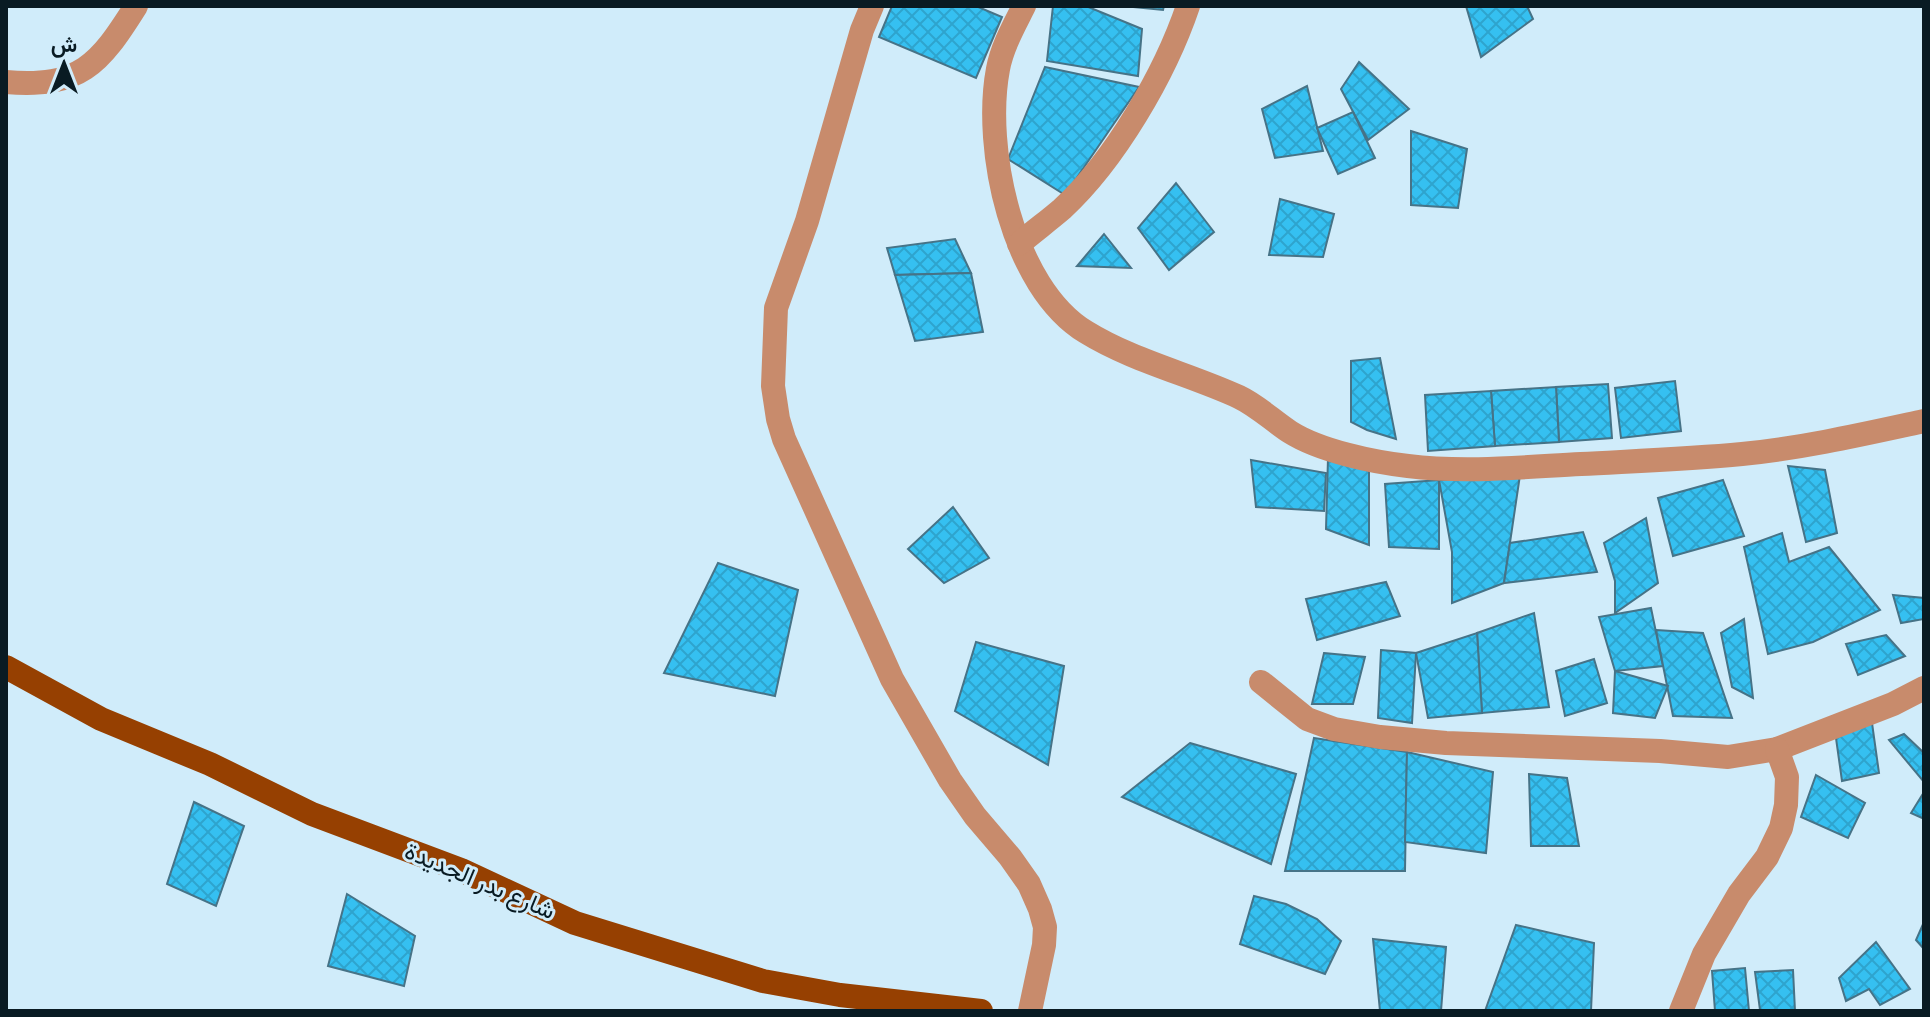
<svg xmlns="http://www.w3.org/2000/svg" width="1930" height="1017" font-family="'Archivo Narrow',Vazirmatn,sans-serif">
<defs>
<pattern id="building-cross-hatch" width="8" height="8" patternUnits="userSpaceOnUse" patternTransform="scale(2)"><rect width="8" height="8" fill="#35c0f1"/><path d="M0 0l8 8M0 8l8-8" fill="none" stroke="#2ea4ce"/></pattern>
</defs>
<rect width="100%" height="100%" fill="#d0ecfa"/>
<g fill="url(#building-cross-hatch)" stroke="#467387" stroke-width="2">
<polygon points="892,6 976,6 1002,17 976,78 879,37"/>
<polygon points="1053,6 1086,6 1142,29 1138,76 1047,61"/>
<polygon points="1123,6 1164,6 1163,10"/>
<polygon points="1466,6 1527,6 1533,19 1481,57"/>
<polygon points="1359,62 1409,109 1368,140 1341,89"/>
<polygon points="1045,67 1139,87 1065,195 1008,159"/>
<polygon points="1307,86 1323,151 1275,158 1262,109"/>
<polygon points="1353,112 1375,158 1338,174 1317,128"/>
<polygon points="1411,131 1467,149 1458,208 1411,205"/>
<polygon points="1176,183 1214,232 1169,270 1138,228"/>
<polygon points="1280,199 1334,214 1323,257 1269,255"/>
<polygon points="1104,234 1131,268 1077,266"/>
<polygon points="955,239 971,273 895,275 887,248"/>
<polygon points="971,273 983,332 915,341 895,275"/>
<polygon points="1380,358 1396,439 1367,430 1351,422 1351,361"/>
<polygon points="1675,381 1681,431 1621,438 1615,388"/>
<polygon points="1608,384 1612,438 1559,442 1556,387"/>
<polygon points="1556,387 1559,442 1495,446 1491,391"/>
<polygon points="1491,391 1495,446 1428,451 1425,395"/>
<polygon points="1328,458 1369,466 1369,545 1326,529"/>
<polygon points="1251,460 1326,473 1324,511 1256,507"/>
<polygon points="1788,466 1825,470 1837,533 1806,542"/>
<polygon points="1520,475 1504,583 1452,603 1452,552 1439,480"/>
<polygon points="1439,480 1439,549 1389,547 1385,484"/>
<polygon points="1723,480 1744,536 1673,556 1658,498"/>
<polygon points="953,507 989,558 944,583 908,549"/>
<polygon points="1646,518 1658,583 1615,613 1615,581 1604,543"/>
<polygon points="1583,532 1597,572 1504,583 1510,543"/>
<polygon points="1782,533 1789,562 1829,547 1880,610 1813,642 1768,654 1744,547"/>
<polygon points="718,563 798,590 775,696 664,673"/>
<polygon points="1386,582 1400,616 1317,640 1306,599"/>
<polygon points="1893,595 1924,598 1924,619 1901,623"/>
<polygon points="1651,608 1663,666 1615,671 1599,617"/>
<polygon points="1534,613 1549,707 1482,713 1477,633"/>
<polygon points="1744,619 1753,698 1732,687 1721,633"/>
<polygon points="1656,630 1703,633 1732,718 1673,716"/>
<polygon points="1477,633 1482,713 1428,718 1416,653"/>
<polygon points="1886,635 1905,656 1858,675 1846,644"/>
<polygon points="976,642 1064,666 1048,765 955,711"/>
<polygon points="1381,650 1416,653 1412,723 1378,718"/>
<polygon points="1324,653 1365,657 1353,704 1312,704"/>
<polygon points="1594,659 1607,703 1565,716 1556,671"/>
<polygon points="1615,671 1668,686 1655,718 1613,713"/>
<polygon points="1872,723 1879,773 1842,781 1835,731"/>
<polygon points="1904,734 1924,753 1924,782 1889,740"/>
<polygon points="1314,738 1407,752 1405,871 1285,871"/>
<polygon points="1190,743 1296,774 1271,864 1122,797"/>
<polygon points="1407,752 1493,772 1486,853 1405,842"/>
<polygon points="1529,774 1567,778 1579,846 1531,846"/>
<polygon points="1816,775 1865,803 1848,838 1801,817"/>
<polygon points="1924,792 1924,815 1922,818 1911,813"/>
<polygon points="194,802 244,826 216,906 167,884"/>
<polygon points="347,894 415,936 404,986 328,966"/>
<polygon points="1254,896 1286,904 1317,919 1341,941 1325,974 1240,944"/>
<polygon points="1924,922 1924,949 1916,940"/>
<polygon points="1516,925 1594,943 1591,1011 1485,1011"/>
<polygon points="1373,939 1446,947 1441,1011 1380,1011"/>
<polygon points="1876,942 1910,989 1880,1005 1869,989 1846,1001 1839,978"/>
<polygon points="1745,968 1749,1011 1715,1011 1712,971"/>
<polygon points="1793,970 1795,1011 1760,1010 1755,972"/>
</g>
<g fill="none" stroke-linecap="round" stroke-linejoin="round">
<g stroke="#c88b6c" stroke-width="24">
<polyline points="872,6 862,30 807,221 776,308 773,386 778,419 784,439 892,679 950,780 975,816 1010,857 1029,884 1040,909 1045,927 1044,945 1030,1011"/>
<path d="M1024,6c-10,20 -22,41 -26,63 -15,79 14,218 88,263 47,29 103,42 153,65 19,9 34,24 51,35 30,19 83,30 118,34 57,7 116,1 173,-2 54,-3 108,-5 161,-10 61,-6 122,-20 182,-33"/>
<path d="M6,82c74,6 93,-17 130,-76"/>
<path d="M1019,244c14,-12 29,-23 43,-35 53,-49 103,-135 126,-203"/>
<polyline points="1261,682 1307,719 1334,729 1380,737 1446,743 1660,751 1728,757 1777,749 1893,704 1924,688"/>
<polyline points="1681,1011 1704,954 1739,894 1767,857 1781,828 1786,805 1787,777 1777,749"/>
</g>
<polyline stroke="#964001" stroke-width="24" points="6,667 101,719 210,764 312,814 461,870 575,923 763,981 840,995 981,1011"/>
</g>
<g text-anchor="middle" stroke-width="6" stroke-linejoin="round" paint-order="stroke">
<g font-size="24" fill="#091b23" stroke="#d0ecfa">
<text transform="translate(480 881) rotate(23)" y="8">شارع بدر الجديدة</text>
</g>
</g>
<rect width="1930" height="1017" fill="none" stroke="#091b23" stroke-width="16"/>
<g transform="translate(64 64)" stroke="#d0ecfa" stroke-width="6" paint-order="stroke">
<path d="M0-6L14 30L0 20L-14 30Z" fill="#091b23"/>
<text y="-12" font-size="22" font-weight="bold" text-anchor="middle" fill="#091b23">ش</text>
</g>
</svg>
